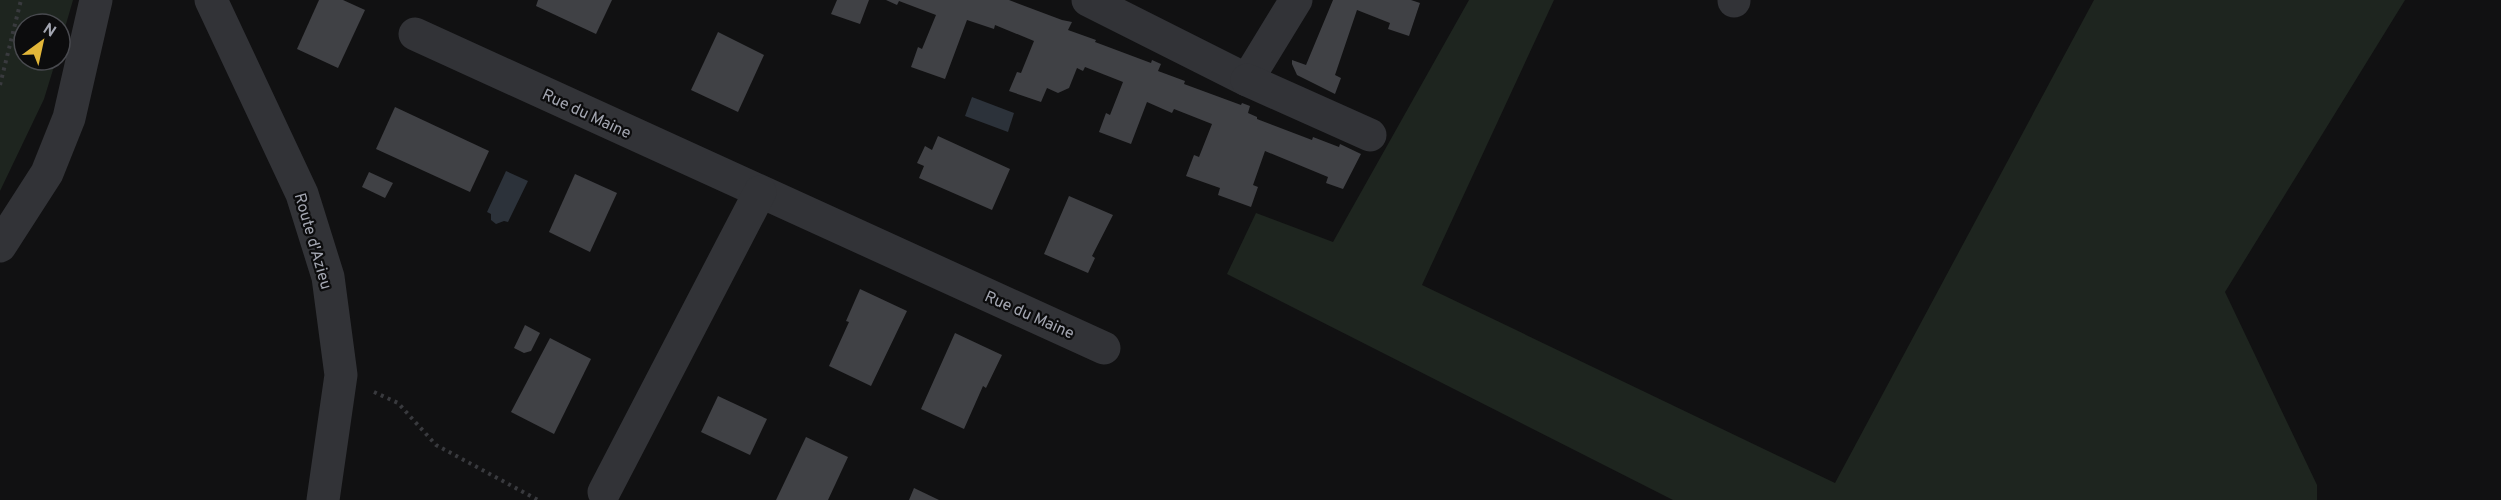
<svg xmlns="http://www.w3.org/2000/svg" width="2501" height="500" font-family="Overpass,sans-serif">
<rect width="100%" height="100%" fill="#111112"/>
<g fill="#1e251f">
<polygon points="0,0 73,0 60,45 60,24 24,24 24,60 56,60 44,99 0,191"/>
<polygon points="1469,0 1554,0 1422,285 1835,483 2094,0 2405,0 2225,292 2317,485 2317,500 1673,500 1227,274 1256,213 1333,242"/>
</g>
<g fill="#2c323a">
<polygon points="972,97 1014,113 1008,132 965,116"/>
<polygon points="506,171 528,181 508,222 504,221 496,224 491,220 491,214 487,212"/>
</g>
<g fill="#404145">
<polygon points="319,0 343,0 365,10 338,68 297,49"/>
<polygon points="538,0 612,0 596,34 536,6"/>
<polygon points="837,0 869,0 860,24 831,14"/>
<polygon points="886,0 1009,0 1062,20 1072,22 1068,30 1096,40 1095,42 1151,63 1152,60 1161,64 1158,71 1185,81 1184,84 1241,105 1242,103 1250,106 1248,113 1257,117 1257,119 1312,140 1313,137 1339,147 1340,144 1361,154 1343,189 1326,183 1328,177 1265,151 1253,185 1258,187 1251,207 1218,195 1220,188 1186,176 1194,155 1199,157 1212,124 1174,109 1172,113 1147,102 1131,144 1099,132 1106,113 1110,115 1123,82 1085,67 1083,71 1077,68 1069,88 1058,93 1047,88 1041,102 1009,91 1017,72 1021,73 1034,41 995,25 994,29 967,20 945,79 911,67 918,47 922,49 936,15 899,1 897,5"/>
<polygon points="1333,0 1411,0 1420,3 1409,36 1388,29 1390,23 1357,10 1335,75 1341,78 1335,94 1297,75 1292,64 1292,60 1306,65"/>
<polygon points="718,32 764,55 738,112 691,90"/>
<polygon points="395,107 489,151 470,192 376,149"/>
<polygon points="938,136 1010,169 992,210 919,178 924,166 917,163 925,146 932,150"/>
<polygon points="369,172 393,183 385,198 362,187"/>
<polygon points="575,174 617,193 590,252 549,232"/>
<polygon points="1069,196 1113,215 1092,256 1095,258 1088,273 1044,254"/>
<polygon points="860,289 907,311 871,386 829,366 849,322 846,321"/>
<polygon points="525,325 540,333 531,351 524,353 514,348"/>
<polygon points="955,333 1002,355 986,388 983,386 964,429 921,409"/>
<polygon points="550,338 591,359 554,434 511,412"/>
<polygon points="718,396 767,419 750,455 701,432"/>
<polygon points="806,437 848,457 828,500 776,500"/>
<polygon points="914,488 939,500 909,500"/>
</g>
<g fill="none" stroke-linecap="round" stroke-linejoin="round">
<g stroke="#393a3e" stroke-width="4" stroke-dasharray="3 4.5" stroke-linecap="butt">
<polyline points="0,85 21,0"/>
<polyline points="374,392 398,403 436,445 538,500"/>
</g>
<g stroke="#323337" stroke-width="33">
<polyline points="211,0 302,194 328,277 341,375 323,500"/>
<polyline points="1088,0 1247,80 1296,0"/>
<polyline points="1734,1 1734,0"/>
<polyline points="415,34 1104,348"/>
<polyline points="1247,80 1370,135"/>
<polyline points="0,246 47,173 69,118 96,0"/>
<polyline points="604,492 760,192"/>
</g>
</g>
<g text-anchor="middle" stroke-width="4.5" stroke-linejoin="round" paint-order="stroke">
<g font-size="16" fill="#a4a7b2" stroke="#0c0c0d">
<text transform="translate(587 113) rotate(25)" y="6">Rue du Maine</text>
<text transform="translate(314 241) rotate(74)" y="6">Route d'Azieu</text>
<text transform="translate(1030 314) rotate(24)" y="6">Rue du Maine</text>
</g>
</g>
<g transform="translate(42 42) rotate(33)"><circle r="28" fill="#0c0c0d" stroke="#494a4f" stroke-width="1.5"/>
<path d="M0-4.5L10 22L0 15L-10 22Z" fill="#e3b739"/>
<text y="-9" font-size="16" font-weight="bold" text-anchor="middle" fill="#a4a7b2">N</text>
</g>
</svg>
